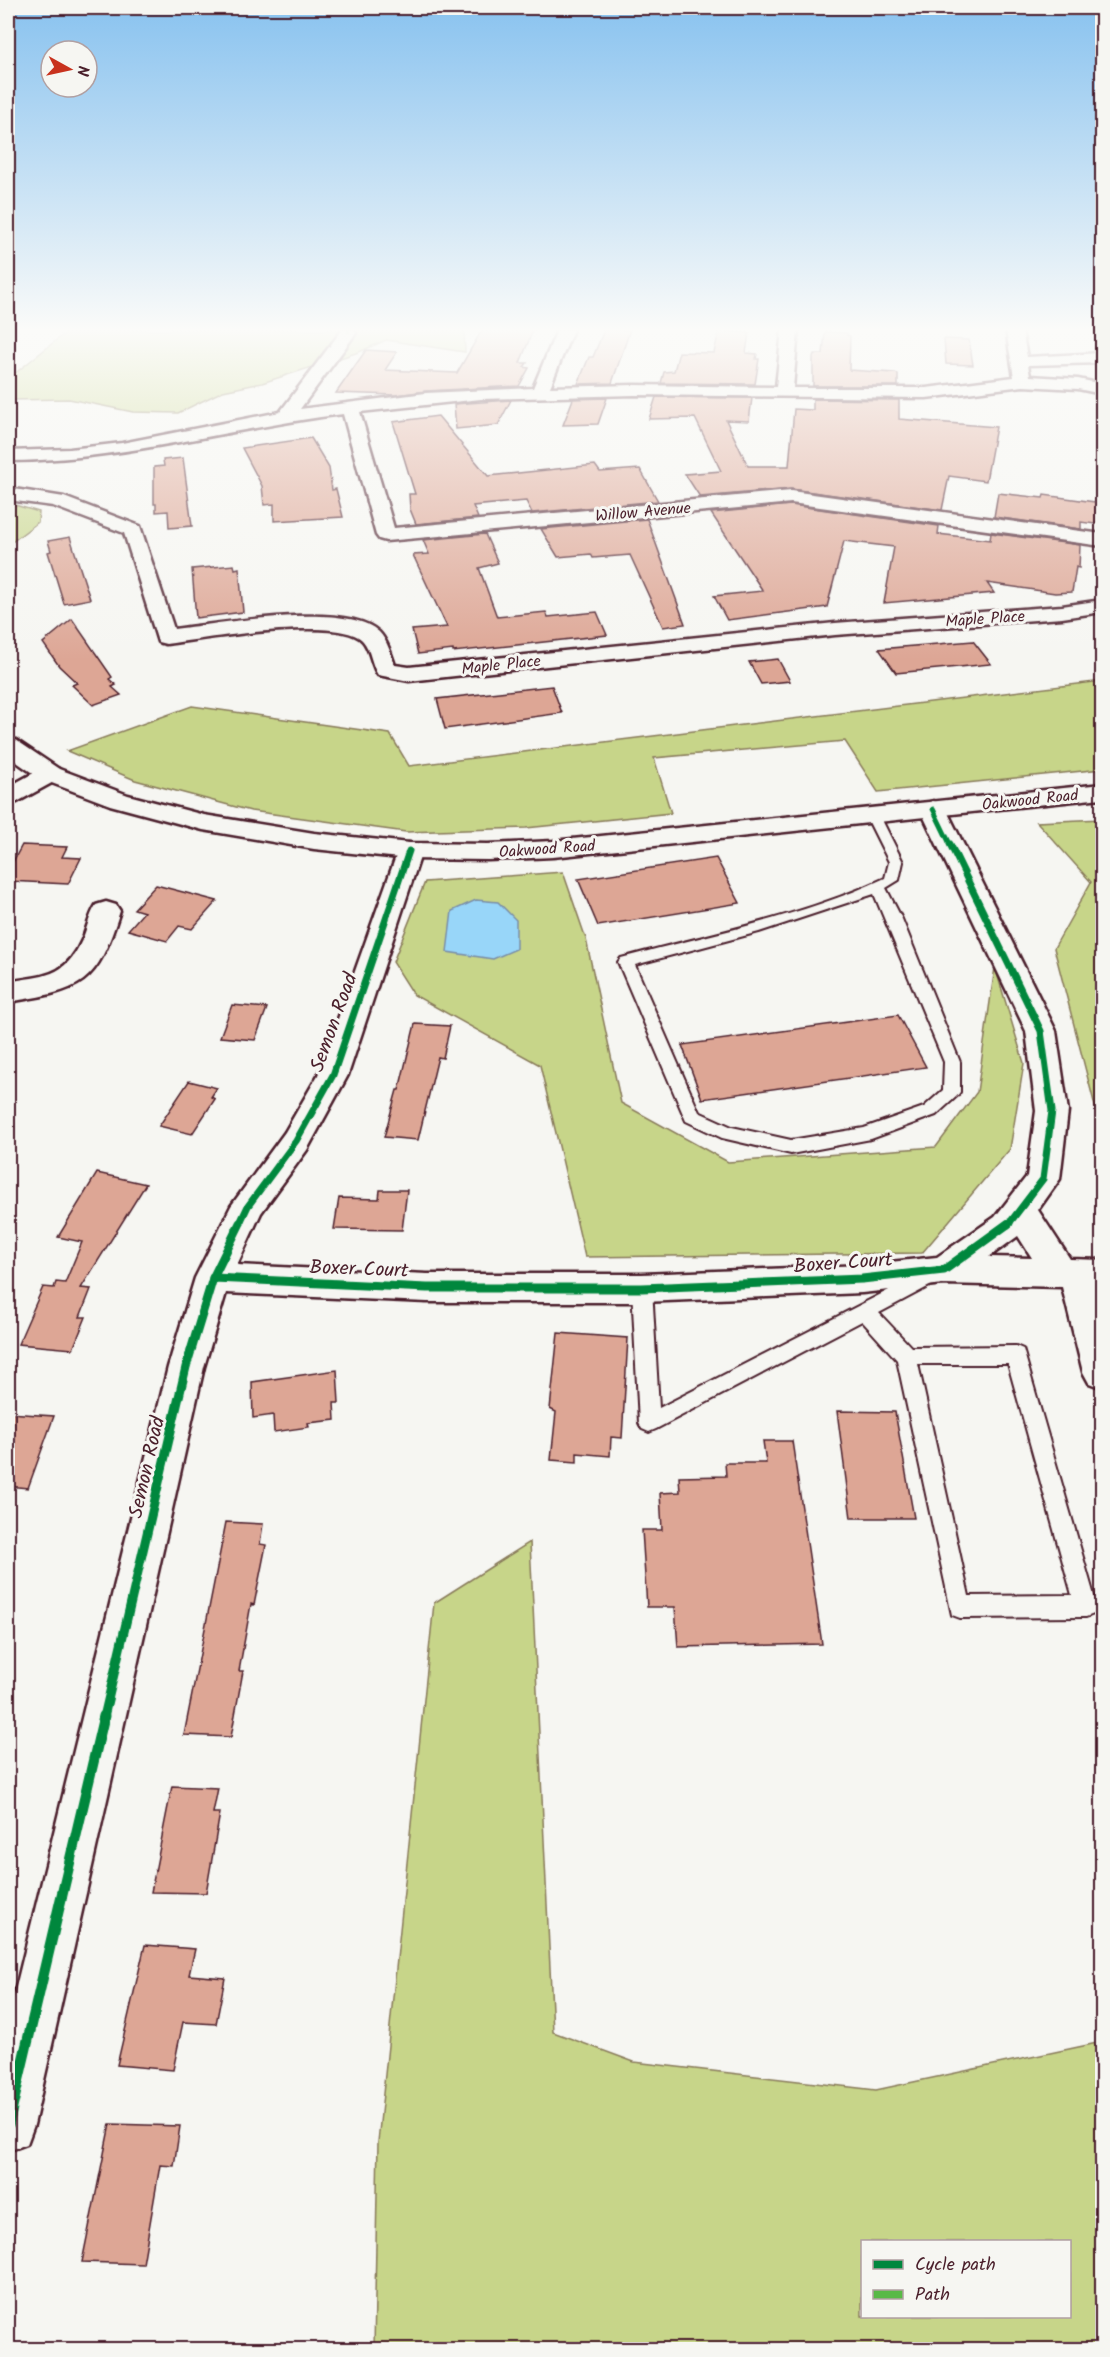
<svg xmlns="http://www.w3.org/2000/svg" width="1110" height="2357" font-family="Kalam,sans-serif">
<rect width="100%" height="100%" fill="#f6f6f2"/>
<filter id="ink" filterUnits="userSpaceOnUse"><feTurbulence type="fractalNoise" baseFrequency=".0167" numOctaves="2"/><feDisplacementMap in="SourceGraphic" scale="12" xChannelSelector="R" yChannelSelector="G"/><feConvolveMatrix kernelMatrix="1 2 1 2 8 2 1 2 1" color-interpolation-filters="sRGB"/></filter>
<g filter="url(#ink)">
<g fill="#c7d589" stroke="#887a5a" stroke-width="1.5" fill-rule="evenodd">
<polygon points="69,330 464,330 465,352 386,340 359,352 262,383 223,391 178,413 133,412 69,399 8,400 8,382 13,375"/>
<polygon points="8,503 39,512 38,522 8,545"/>
<polygon points="1102,681 1102,769 878,792 845,741 654,758 671,813 526,828 406,832 251,811 135,780 67,751 192,706 390,734 409,766"/>
<polygon points="1102,819 1102,1133 1054,948 1091,882 1037,822"/>
<polygon points="563,872 586,939 621,1103 728,1162 936,1147 977,1092 995,967 1024,1063 1010,1149 922,1253 585,1257 540,1065 414,995 393,962 425,882"/>
<path d="M530,1542l23,490 81,30 242,28 226,-48v307h-728l4,-207 56,-539zM862,2242h208v74h-208z"/>
</g>
<polygon fill="#98d6f9" stroke="#798da7" stroke-width="1.5" points="476,900 498,902 516,920 516,949 493,959 447,952 452,911"/>
<g fill="#dda695" stroke="#4a1f2b" stroke-width="1.5">
<polygon points="482,330 533,330 520,363 527,363 524,367 529,368 519,386 426,391 396,395 336,393 366,350 397,352 385,370 457,373"/>
<polygon points="604,330 630,330 612,383 578,384 589,357 593,357"/>
<polygon points="719,331 749,333 746,353 757,354 756,359 759,359 755,384 661,383 664,372 674,371 679,352 714,353"/>
<polygon points="825,332 847,333 847,335 850,336 849,370 895,373 898,374 898,386 813,386 813,357 814,354 823,354"/>
<polygon points="944,339 969,340 973,365 946,364"/>
<polygon points="656,397 752,398 749,421 726,420 748,466 789,466 794,409 813,410 813,399 899,400 899,419 996,427 986,481 949,476 942,510 791,489 700,497 685,474 721,471 695,418 649,419"/>
<polygon points="607,398 598,424 563,425 573,399"/>
<polygon points="511,400 498,425 456,429 454,404"/>
<polygon points="438,416 488,476 595,465 600,472 640,469 658,501 532,513 526,501 473,506 478,518 416,524 410,509 409,494 415,494 393,422"/>
<polygon points="311,438 329,468 332,490 336,489 343,517 274,521 274,504 264,505 262,486 242,448"/>
<polygon points="183,458 192,526 169,528 168,511 156,512 156,504 154,504 154,467 164,466 163,460"/>
<polygon points="998,493 1043,498 1044,495 1102,503 1102,525 1081,522 1081,529 994,517"/>
<polygon points="791,505 939,526 938,534 990,540 991,533 1080,545 1079,568 1076,567 1072,592 1055,593 987,583 994,593 884,603 894,547 844,541 827,607 727,620 714,596 763,591 711,513"/>
<polygon points="647,519 685,624 663,627 630,555 593,558 591,554 558,557 541,529"/>
<polygon points="485,534 498,563 479,568 497,617 546,612 548,617 597,612 607,635 453,652 453,650 418,654 412,630 447,627 413,555 429,554 423,540"/>
<polygon points="70,537 90,599 64,604 48,552 51,551 48,541"/>
<polygon points="234,565 235,569 239,568 243,612 196,618 192,569"/>
<polygon points="72,619 112,677 109,679 116,685 112,687 121,695 93,705 72,685 77,683 59,666 43,643"/>
<polygon points="973,641 991,664 896,673 879,649"/>
<polygon points="778,659 790,681 761,684 749,662"/>
<polygon points="552,686 562,713 445,729 437,699"/>
<polygon points="22,845 67,847 62,857 81,858 68,884 8,881 8,871"/>
<polygon points="716,858 740,903 598,926 578,879"/>
<polygon points="156,885 217,901 192,929 179,926 167,941 128,930 144,912 134,909"/>
<polygon points="232,1005 267,1008 255,1040 220,1037"/>
<polygon points="898,1015 926,1067 702,1099 682,1045"/>
<polygon points="415,1024 450,1026 443,1058 438,1057 418,1140 384,1137 397,1090 399,1090"/>
<polygon points="189,1081 217,1088 211,1097 215,1099 192,1134 159,1126"/>
<polygon points="97,1173 146,1184 81,1288 91,1289 80,1317 86,1317 73,1349 18,1344 43,1287 54,1288 56,1282 65,1283 82,1242 58,1237"/>
<polygon points="380,1190 407,1190 402,1230 334,1229 339,1198 379,1199"/>
<polygon points="558,1333 628,1338 622,1438 611,1437 610,1456 577,1453 577,1462 551,1460 556,1412 550,1409"/>
<polygon points="337,1370 339,1403 334,1403 335,1420 308,1423 309,1427 274,1432 273,1415 253,1418 252,1382"/>
<polygon points="837,1411 895,1412 914,1518 851,1518"/>
<polygon points="8,1413 54,1416 28,1488 8,1486"/>
<polygon points="763,1441 792,1441 822,1644 678,1647 675,1607 647,1607 642,1530 662,1530 660,1493 680,1492 679,1477 726,1476 725,1463 766,1463"/>
<polygon points="226,1522 263,1524 260,1544 266,1545 254,1605 251,1604 239,1671 243,1671 231,1737 184,1735"/>
<polygon points="172,1786 218,1788 213,1813 220,1813 206,1893 151,1892"/>
<polygon points="145,1945 195,1949 189,1975 225,1978 216,2024 183,2022 173,2070 117,2065"/>
<polygon points="110,2124 180,2126 174,2166 160,2165 143,2264 82,2262"/>
</g>
<g fill="none" stroke-linecap="round" stroke-linejoin="round">
<g stroke="#4a1f2b" stroke-width="4">
<g id="service">
<path d="M873,812l7,4 23,46 -4,18 -13,8 16,31 58,143v30l-3,4 -21,19 -65,24 -80,15 -69,-16 -36,-17 -68,-159 3,-4c88,-24 181,-41 264,-80l4,-16 -23,-46zM874,894l70,168 -1,28 -19,17 -60,21 -73,12 -59,-13 -33,-15 -64,-147 124,-33z"/>
<path d="M932,1268l7,3 3,5 -3,5 -60,32 32,34 105,-1 7,3 74,257 -3,8 -8,3 -126,1 -8,-3 -55,-255 -35,-39 -206,108 -7,3 -7,-3 -3,-6 -7,-135 3,-6 7,-2 7,2 3,6 7,120zM918,1364h90l64,231 -103,1z"/>
</g>
</g>
<g stroke="#4a1f2b" stroke-width="5">
<g id="minor">
<path d="M342,330h12l2,3 -56,76 126,-16 107,-5 24,-58h16l-23,57 84,-2 142,2 6,-57h16l-5,58h133l88,-11 -8,-47h16l5,27 75,-4v10l-74,2 2,11 48,3 24,5v10l-24,-5 -55,-3 -97,12 -292,-3 -153,4 -121,13 34,116 397,-37 311,43v12l-311,-43 -405,38 -7,-2 -3,-4 -33,-121c-112,14 -222,47 -335,47v-10l62,-2 52,-6 158,-31z"/>
<path d="M8,488l56,9 76,29 34,103c44,-5 173,-29 205,3 8,8 12,22 16,33l14,2 426,-44 227,-17 40,-6v12l-40,6 -227,17 -426,46 -31,-6c-7,-10 -7,-25 -15,-34 -23,-26 -161,-2 -197,3l-8,-2 -34,-109 -71,-27 -45,-6z"/>
<polygon points="50,767 59,769 62,774 59,779 17,802 8,804 8,787 41,769"/>
<path d="M933,801l9,3 4,5 110,222 12,80 -8,68 -22,31 32,49 32,1v28h-4l4,18v82l-13,-5 -6,-11 -21,-85 -118,-3 -82,9 -220,9h-215l-201,-9 -22,74 -170,758 -7,19 -19,7v-131l160,-653 27,-89 36,-72 54,-74 33,-57 82,-230 9,-2 9,2 4,6 -74,224 -41,75 -46,63 -24,52 190,9h215l220,-9 75,-8 58,-40 32,-41 9,-65 -10,-80 -106,-222 4,-5zM1018,1236l14,22 -43,-1z"/>
<path d="M106,902l10,3 4,6c-24,75 -37,79 -112,91v-20c35,-7 57,-3 74,-42 5,-11 7,-24 14,-35z"/>
</g>
</g>
<g stroke="#4a1f2b" stroke-width="5">
<polygon id="secondary" points="8,738 16,740 59,769 128,795 204,815 314,833 409,843 488,844 553,841 1102,784 1102,798 553,857 488,860 409,859 314,849 203,830 110,805 41,779 8,756"/>
</g>
<use href="#service" fill="#f6f6f2" fill-rule="evenodd"/>
<use href="#minor" fill="#f6f6f2" fill-rule="evenodd"/>
<use href="#secondary" fill="#f6f6f2" fill-rule="evenodd"/>
<polyline stroke="#58b947" stroke-width="3" stroke-dasharray="7 3" stroke-linecap="butt" points="348,333 349,330"/>
<g stroke="#f6f6f2" stroke-width="8">
<polyline id="cycleway-far3" points="933,809 951,846"/>
</g>
<g stroke="#f6f6f2" stroke-width="10">
<g id="cycleway-far2">
<polyline points="950,844 1041,1031 1052,1111 1043,1179 1008,1225"/>
<polyline points="239,1225 248,1206 296,1141 333,1075 409,851"/>
</g>
</g>
<g stroke="#f6f6f2" stroke-width="13">
<g id="cycleway-far1">
<polyline points="213,1278 427,1288 642,1288 862,1279 944,1270 1009,1223"/>
<polyline points="104,1717 186,1367 213,1278 240,1223"/>
</g>
</g>
<g stroke="#f6f6f2" stroke-width="15">
<polyline id="cycleway" points="8,2125 104,1716"/>
</g>
<use href="#cycleway-far3" stroke="#00873e" stroke-width="5"/>
<use href="#cycleway-far2" stroke="#00873e" stroke-width="7"/>
<use href="#cycleway-far1" stroke="#00873e" stroke-width="9"/>
<use href="#cycleway" stroke="#00873e" stroke-width="11"/>
</g>
</g>
<linearGradient id="sky" x2="0" y2="1"><stop stop-color="#88c2ef"/><stop offset="0.5" stop-color="#fbfbf9"/><stop offset="1" stop-color="#fbfbf9" stop-opacity="0"/></linearGradient>
<rect width="1110" height="660" fill="url(#sky)"/>
<g text-anchor="middle" stroke-width="6" stroke-linejoin="round" paint-order="stroke">
<g font-size="16" fill="#4a1f2b" stroke="#f6f6f2">
<text transform="translate(643 511) rotate(-5)" y="6">Willow Avenue</text>
<text transform="translate(985 618) rotate(-4)" y="6">Maple Place</text>
<text transform="translate(501 664) rotate(-6)" y="6">Maple Place</text>
<text transform="translate(1030 799) rotate(-6)" y="6">Oakwood Road</text>
<text transform="translate(547 848) rotate(-4)" y="6">Oakwood Road</text>
</g>
<g font-size="20" fill="#4a1f2b" stroke="#f6f6f2">
<text transform="translate(333 1022) rotate(-70)" y="7">Semon Road</text>
<text transform="translate(843 1262) rotate(-4)" y="7">Boxer Court</text>
<text transform="translate(359 1268) rotate(2)" y="7">Boxer Court</text>
<text transform="translate(146 1467) rotate(-77)" y="7">Semon Road</text>
</g>
</g>
<rect width="1110" height="2357" fill="none" stroke="#f6f6f2" stroke-width="30"/>
<rect x="15" y="15" width="1080" height="2327" fill="none" stroke="#4a1f2b" stroke-width="2" filter="url(#ink)"/>
<rect x="861" y="2240" width="210" height="78" fill="#f6f6f2" stroke="#b1a0a2" stroke-width="1.5"/>
<rect x="873" y="2260" width="30" height="9" fill="#00873e" stroke="#b1a0a2" stroke-width="1.5"/>
<text x="915" y="2270" font-size="18" fill="#4a1f2b">Cycle path</text>
<rect x="873" y="2290" width="30" height="9" fill="#58b947" stroke="#b1a0a2" stroke-width="1.5"/>
<text x="915" y="2300" font-size="18" fill="#4a1f2b">Path</text>
<g transform="translate(69 69) rotate(98)"><circle r="28" fill="#f6f6f2" stroke="#b1a0a2" stroke-width="1.5"/>
<path d="M0-4.5L10 22L0 15L-10 22Z" fill="#c8321e"/>
<text y="-9" font-size="16" font-weight="bold" text-anchor="middle" fill="#4a1f2b">N</text>
</g>
</svg>
